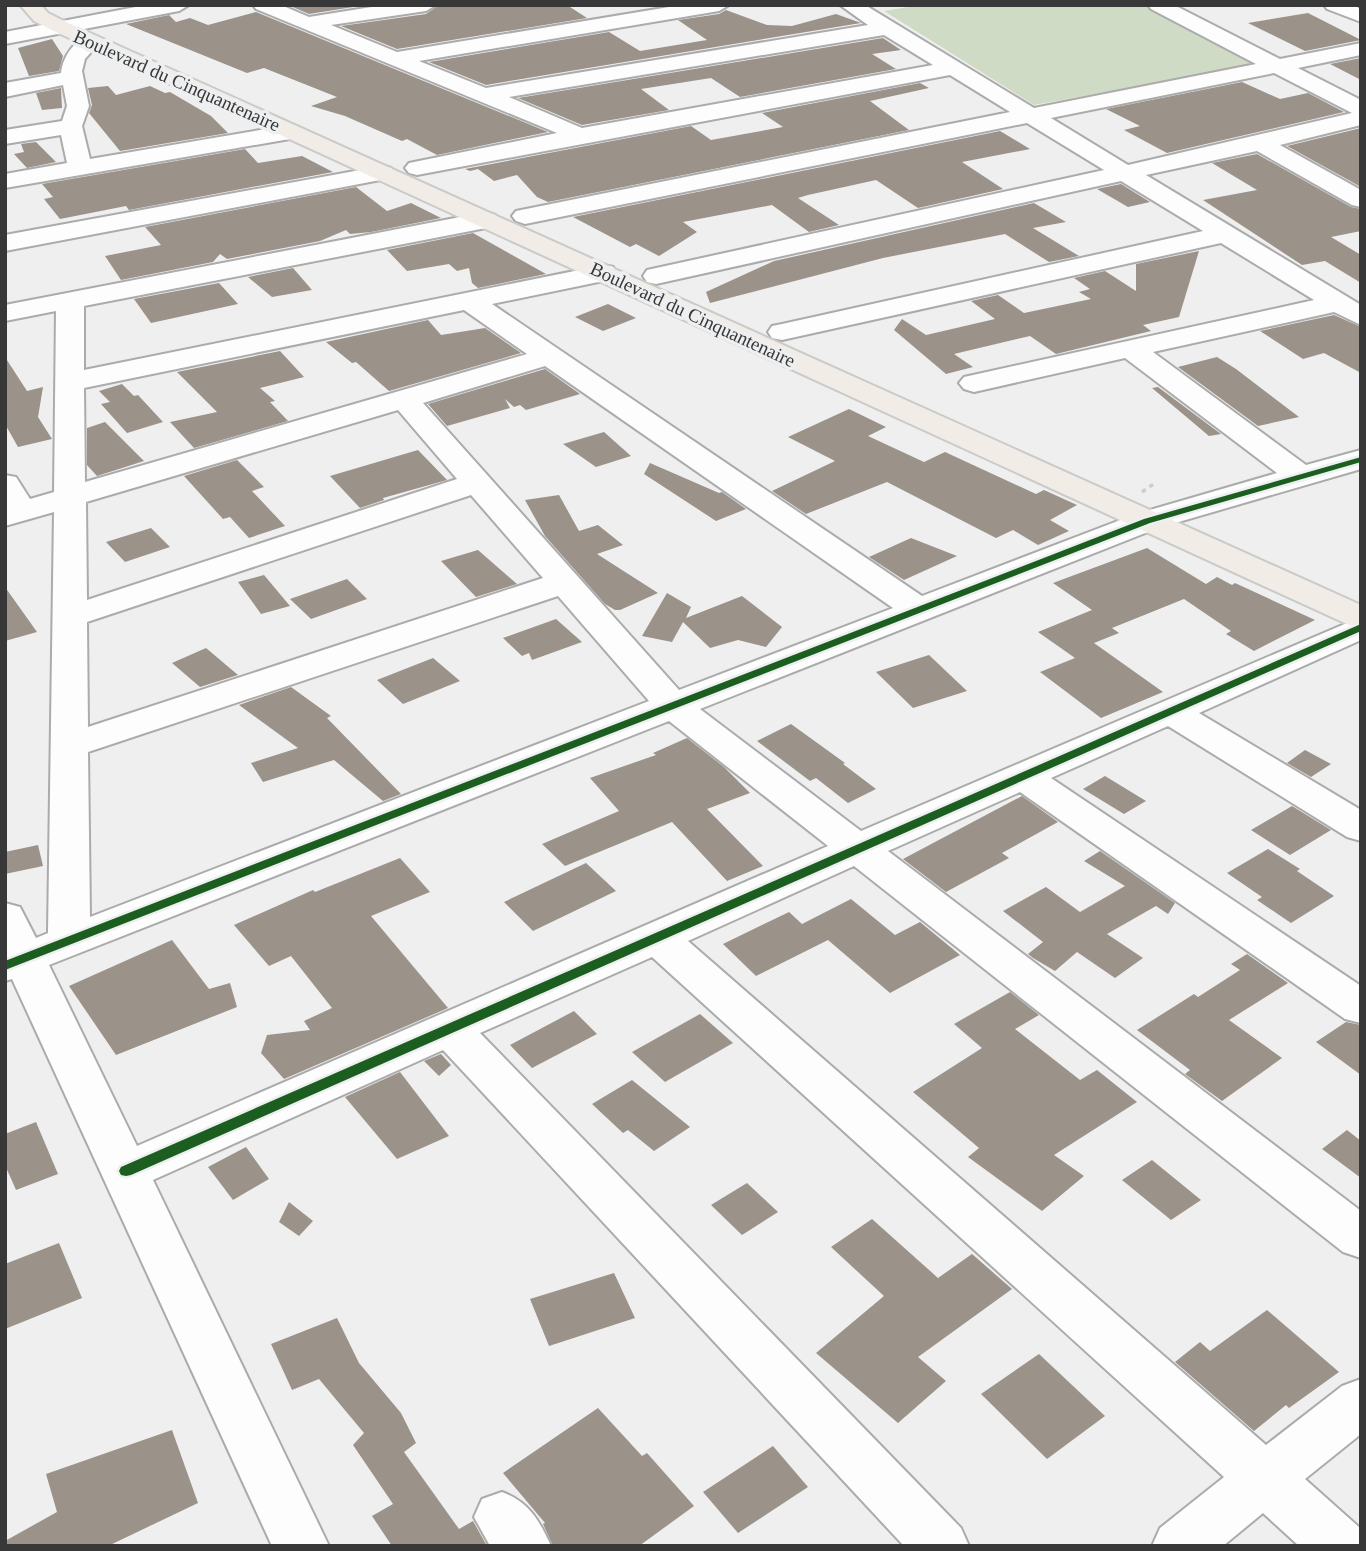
<svg xmlns="http://www.w3.org/2000/svg" width="1366" height="1551" font-family="'Times New Roman',serif">
<rect width="100%" height="100%" fill="#efefef"/>
<polygon fill="#d0dbc5" points="920,5 1152,5 1266,63 1034,105 884,11"/>
<g fill="#9b9289">
<polygon points="288,5 366,5 309,14"/>
<polygon points="439,5 567,5 587,18 397,49 341,26 426,14"/>
<polygon points="726,10 767,25 792,26 836,14 861,23 486,85 429,62 609,32 640,51 707,40 678,20 719,14"/>
<polygon points="256,12 548,132 437,155 407,139 402,141 345,116 311,106 337,97 264,68 247,73 126,24 169,15 176,22 190,18 208,25"/>
<polygon points="1308,13 1361,40 1305,51 1248,23"/>
<polygon points="883,38 901,50 872,54 896,69 740,97 711,78 641,89 669,110 582,125 518,98"/>
<polygon points="52,39 63,56 59,71 29,76 18,48"/>
<polygon points="1361,58 1361,80 1330,64"/>
<polygon points="1242,82 1280,99 1308,93 1344,112 1167,153 1124,130 1140,126 1106,109"/>
<polygon points="920,83 929,88 870,101 909,130 548,202 537,197 517,175 494,181 478,169 470,171 465,169 691,126 711,140 783,127 762,113"/>
<polygon points="108,86 116,95 150,86 165,93 170,92 211,116 228,133 120,151 89,113 92,105 88,88"/>
<polygon points="61,88 62,108 42,110 36,93"/>
<polygon points="1361,128 1361,187 1287,146"/>
<polygon points="1000,131 1030,149 962,162 1003,189 918,208 876,180 808,195 798,198 839,225 809,232 772,205 683,222 697,232 659,256 636,244 630,247 573,217"/>
<polygon points="36,142 56,162 27,168 14,154 24,152 21,144"/>
<polygon points="245,149 258,163 302,156 333,172 129,210 126,206 60,219 44,199 53,197 42,184"/>
<polygon points="1257,154 1351,207 1361,209 1361,231 1331,237 1361,255 1361,283 1325,261 1302,265 1203,200 1257,190 1212,163"/>
<polygon points="1121,184 1150,202 1128,207 1097,189"/>
<polygon points="356,187 387,211 411,203 441,218 371,232 350,234 346,230 320,241 227,259 220,254 213,262 121,280 105,256 161,245 145,227"/>
<polygon points="1034,203 1066,222 1033,228 1079,256 1049,262 1005,234 883,258 710,303 706,292 774,261"/>
<polygon points="473,233 546,274 478,288 472,283 469,268 457,271 449,264 407,271 387,250"/>
<polygon points="1199,251 1179,317 1143,325 1151,331 1056,354 1030,336 954,354 973,367 946,374 894,330 902,319 926,335 995,319 971,301 998,295 1024,313 1091,299 1079,292 1090,289 1074,278 1105,271 1136,291 1136,264"/>
<polygon points="293,268 312,290 272,297 248,277"/>
<polygon points="219,283 238,304 151,323 134,299"/>
<polygon points="608,304 636,318 603,331 575,317"/>
<polygon points="1334,315 1361,327 1361,373 1324,353 1303,359 1260,331"/>
<polygon points="428,320 441,335 485,328 521,353 389,391 356,362 352,363 326,342"/>
<polygon points="280,351 304,377 260,388 275,401 270,402 288,421 194,448 170,422 217,412 177,372"/>
<polygon points="5,357 27,391 43,387 38,417 52,439 18,447 5,424"/>
<polygon points="1217,357 1236,369 1299,417 1258,426 1178,367"/>
<polygon points="545,369 580,394 526,410 520,405 514,407 505,399 510,408 447,426 428,404"/>
<polygon points="122,384 134,396 138,395 163,422 127,433 101,404 110,402 99,391"/>
<polygon points="1158,387 1221,434 1209,436 1152,388"/>
<polygon points="849,409 886,427 868,436 924,462 945,452 1036,494 1044,490 1077,505 1050,520 1069,531 1038,545 1013,530 996,538 887,482 806,514 772,491 835,461 788,437"/>
<polygon points="105,422 144,461 97,476 87,465 87,428"/>
<polygon points="604,432 631,456 596,467 563,444"/>
<polygon points="418,450 447,480 383,498 384,500 360,508 330,476"/>
<polygon points="237,460 264,487 252,491 285,526 249,538 230,517 223,519 184,476"/>
<polygon points="650,463 719,493 722,492 746,509 716,521 644,474"/>
<polygon points="559,495 579,531 598,525 623,545 597,554 658,593 620,610 615,610 605,604 545,536 525,500"/>
<polygon points="151,528 170,547 125,562 106,542"/>
<polygon points="911,538 957,556 904,580 869,557"/>
<polygon points="1147,548 1206,584 1217,577 1232,585 1235,583 1315,620 1254,651 1226,634 1231,631 1184,599 1112,628 1119,633 1094,643 1163,692 1101,718 1040,672 1075,658 1038,632 1092,610 1053,583"/>
<polygon points="478,550 517,584 476,597 441,561"/>
<polygon points="264,575 290,606 261,614 238,582"/>
<polygon points="347,579 367,599 311,619 290,599"/>
<polygon points="5,587 37,632 5,641"/>
<polygon points="667,593 691,607 686,618 742,596 782,627 766,647 738,640 710,648 683,622 672,642 642,636"/>
<polygon points="556,619 582,642 532,660 529,653 522,656 503,638"/>
<polygon points="206,648 238,675 200,687 172,663"/>
<polygon points="929,655 967,691 913,708 876,672"/>
<polygon points="433,658 460,681 403,704 377,680"/>
<polygon points="291,687 331,716 327,718 401,794 383,801 334,760 263,782 251,763 298,748 239,705"/>
<polygon points="791,724 845,763 843,764 876,789 848,803 816,778 810,781 757,741"/>
<polygon points="687,738 724,767 750,793 707,809 763,866 727,881 672,822 565,866 542,844 619,811 590,778 656,755 653,753"/>
<polygon points="1305,750 1331,764 1311,777 1287,763"/>
<polygon points="1105,776 1146,801 1124,814 1083,789"/>
<polygon points="1022,796 1058,822 1002,853 1009,858 946,892 903,859"/>
<polygon points="1292,806 1331,830 1290,855 1251,830"/>
<polygon points="38,845 43,866 5,874 5,852"/>
<polygon points="1268,849 1300,869 1297,871 1334,896 1291,923 1257,900 1262,897 1227,873"/>
<polygon points="1100,851 1175,903 1168,914 1156,906 1107,934 1143,958 1115,978 1077,952 1055,971 1033,958 1028,954 1043,942 1003,911 1046,887 1080,912 1125,886 1084,861"/>
<polygon points="400,858 430,892 371,916 448,1008 284,1079 261,1053 267,1035 310,1030 304,1021 332,1008 291,956 269,966 234,925 313,890 315,892"/>
<polygon points="586,863 616,891 533,931 504,902"/>
<polygon points="851,899 895,935 920,922 960,955 890,993 828,940 756,976 723,944 789,912 802,924"/>
<polygon points="172,940 209,989 230,983 237,1007 116,1055 69,986"/>
<polygon points="1247,954 1288,983 1229,1020 1282,1058 1222,1101 1185,1074 1190,1070 1137,1030 1194,994 1198,997 1240,970 1231,964"/>
<polygon points="1010,992 1039,1015 1015,1029 1080,1080 1097,1070 1137,1102 1054,1155 1084,1176 1042,1211 968,1157 979,1148 913,1092 982,1048 954,1024"/>
<polygon points="574,1011 597,1034 532,1068 510,1045"/>
<polygon points="700,1014 733,1043 665,1082 632,1052"/>
<polygon points="1346,1022 1361,1025 1361,1075 1316,1042"/>
<polygon points="441,1054 451,1065 439,1076 424,1061"/>
<polygon points="400,1072 449,1136 397,1159 345,1097"/>
<polygon points="632,1080 690,1127 654,1151 628,1130 623,1133 592,1104"/>
<polygon points="36,1122 58,1174 16,1190 5,1165 5,1134"/>
<polygon points="1347,1130 1361,1141 1361,1178 1322,1149"/>
<polygon points="246,1147 269,1179 233,1200 208,1167"/>
<polygon points="1152,1160 1201,1200 1171,1220 1122,1180"/>
<polygon points="747,1183 778,1212 742,1235 711,1205"/>
<polygon points="289,1202 313,1221 299,1236 279,1222"/>
<polygon points="872,1219 938,1278 972,1254 1012,1289 918,1357 946,1381 898,1423 816,1353 884,1296 831,1247"/>
<polygon points="59,1243 82,1298 5,1329 5,1264"/>
<polygon points="614,1273 635,1318 549,1346 530,1299"/>
<polygon points="1267,1310 1339,1372 1289,1408 1286,1405 1254,1431 1175,1362 1200,1342 1210,1351"/>
<polygon points="337,1318 359,1363 401,1413 416,1443 404,1452 459,1529 473,1521 487,1546 392,1546 372,1516 393,1504 353,1445 364,1433 319,1379 292,1390 271,1344"/>
<polygon points="1039,1354 1105,1416 1047,1459 981,1394"/>
<polygon points="598,1408 642,1456 647,1453 694,1506 639,1546 553,1546 543,1524 545,1523 503,1473"/>
<polygon points="172,1430 198,1503 108,1546 5,1546 5,1541 57,1512 46,1474"/>
<polygon points="773,1446 808,1487 738,1533 703,1492"/>
</g>
<g fill="none" stroke-linecap="round" stroke-linejoin="round">
<g stroke="#ababab" stroke-width="4">
<g id="minor">
<polygon points="146,5 189,5 179,11 5,44 5,32"/>
<path d="M253,5h28l28,12 75,-12h52l-10,6 -95,14 66,27 284,-47h48l-10,6 -300,50 67,27 382,-63 -28,-20h25l169,103 222,-44 -105,-55 -3,-4h26l106,54 81,-16v12l-63,13 63,32v25l-81,20 81,45v17l-9,-2 -95,-54 -111,24 215,130v20l-27,-13 -181,40 153,113 55,-15v19l-203,59 -458,181 161,122 500,-214v23l-162,73 162,97v31l-14,-4 -179,-111 -117,52 310,208v37l-16,-4 -325,-227 -132,59 473,360v47l-18,-6 -489,-386 -166,75 578,504 76,-59 19,-7v55l-56,45 55,49 1,18h-62l-36,-33 -40,33h-71l8,-18 64,-51 -572,-520 -172,76 481,495 8,18h-65l-461,-496 -290,130 176,366h-57l-260,-567 -7,2v-78l15,4 16,31 12,-5 6,-421 -49,14v-51l11,2 14,22 24,-7 2,-181 -51,10v-16l481,-93 9,3 4,5 -4,5 -9,3 -402,78v64l520,-105 9,2 4,6 -4,6 -121,25 430,292 214,-82 141,-41 -152,-115 -151,34 -10,-3 -5,-6 5,-6 350,-77 -93,-57 -439,97 -10,-2 -4,-6 4,-6 10,-2 421,-93 -82,-50 -465,103 -9,-2 -4,-6 4,-6 457,-100 -77,-47 -502,101 -9,-3 -4,-5 4,-5 494,-99 -60,-37 -533,100 -8,-2 -4,-5 4,-5 148,-30 -301,-124zM884,35l49,30 -351,63 -73,-31zM1274,73l78,40 -224,52 -77,-47zM464,310l63,44 -442,128 -1,-94zM545,366l348,242 -214,82 -256,-287zM398,410l59,69 -370,121 -1,-98zM471,495l72,83 -455,149 -1,-105zM558,596l91,105 -559,216 -2,-165zM669,721l159,125 -691,300 -88,-181z"/>
<polygon points="1324,5 1352,5 1361,9 1361,22 1327,9"/>
<path d="M91,35l7,2 3,4 -16,18 -3,12 7,35 -7,20 8,33 200,-34 8,2 4,5 -4,5 -8,2 -285,49v-14l62,-11 -6,-28 -56,9v-14l57,-9 5,-15 -4,-21 -58,12v-14l56,-10c2,-17 14,-34 30,-38z"/>
<polygon points="382,166 391,168 394,173 391,178 5,251 5,235"/>
<path d="M502,1492c27,10 37,28 49,54h-61l-16,-29 8,-18z"/>
</g>
</g>
<g stroke="#cacaca" stroke-width="4">
<polygon id="major" points="20,5 41,5 48,13 68,23 1361,605 1361,628 1349,625 54,31 34,21"/>
</g>
<polyline stroke="#cdcdce" stroke-width="3.5" stroke-dasharray="4.5 4.5" stroke-linecap="butt" points="1142,492 1155,483"/>
<use href="#minor" fill="#fdfdfd" fill-rule="evenodd"/>
<use href="#major" fill="#f1ece6" fill-rule="evenodd"/>
<g stroke="#eeeff0" stroke-width="5">
<g id="cycleway">
<polygon points="1361,457 1361,462 1150,523 5,970 5,961 1144,519"/>
<polygon points="1361,624 1361,631 131,1175 126,1176 121,1175 119,1171 121,1167"/>
</g>
</g>
<use href="#cycleway" fill="#1b5e20" fill-rule="evenodd"/>
</g>
<g text-anchor="middle" stroke-width="7" stroke-linejoin="round" paint-order="stroke">
<g font-size="19" fill="#383839" stroke="#eeeff0">
<text transform="translate(177 80) rotate(24)" y="7">Boulevard du Cinquantenaire</text>
<text transform="translate(693 314) rotate(25)" y="7">Boulevard du Cinquantenaire</text>
</g>
</g>
<rect width="1366" height="1551" fill="none" stroke="#383839" stroke-width="14"/>
</svg>
